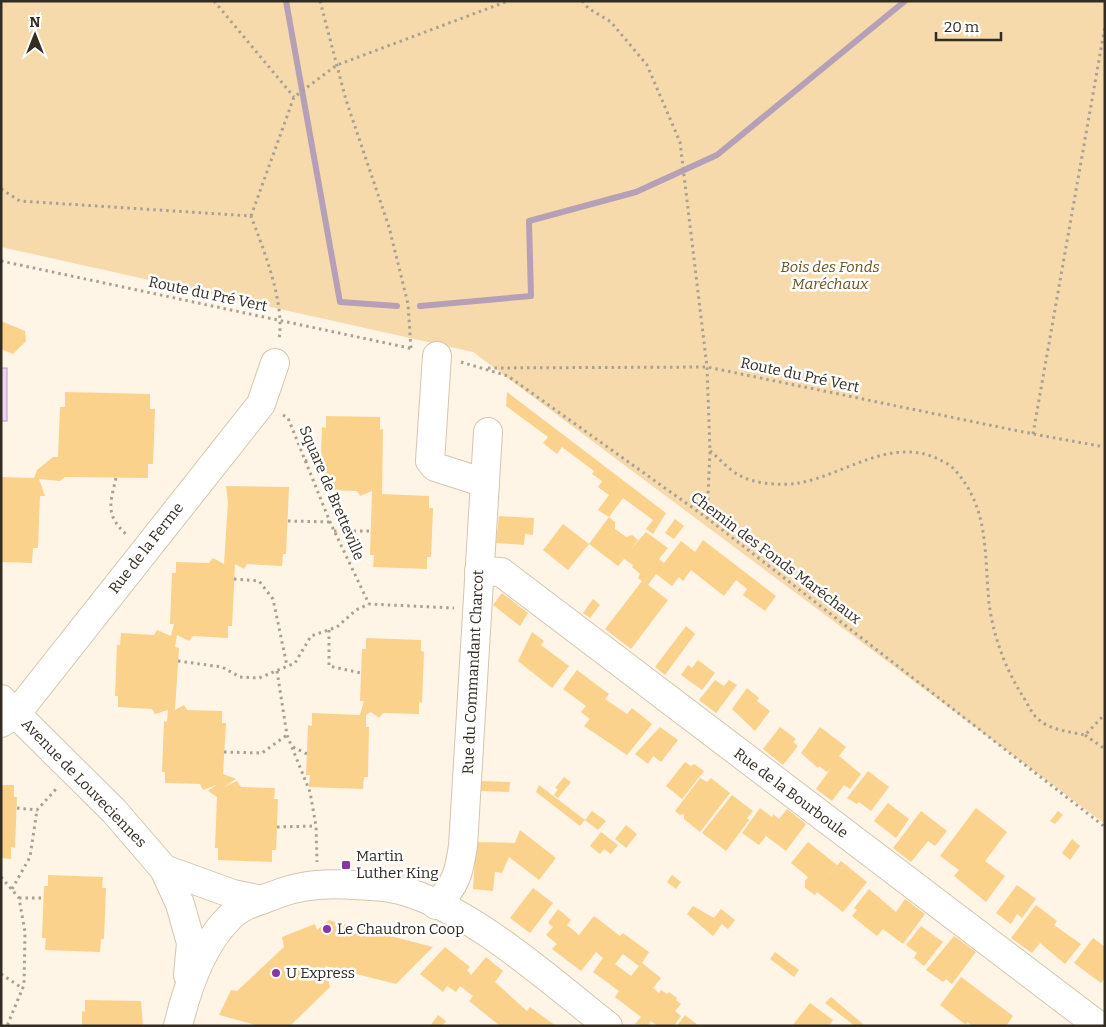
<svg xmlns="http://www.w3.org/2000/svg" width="1106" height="1027" font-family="Bitter,serif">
<rect width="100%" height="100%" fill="#fef5e6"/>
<polygon fill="#f6daab" points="1,1 1105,1 1105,824 473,352 1,247"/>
<rect fill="#eed2f8" stroke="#b6a0b8" x="1" y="368" width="6" height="53"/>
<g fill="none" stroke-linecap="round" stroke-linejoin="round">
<g stroke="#b6a0b8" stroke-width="6">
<polyline points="286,1 340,302 397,306"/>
<polyline points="420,306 531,296 529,221 636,192 717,155 905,1"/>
</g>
</g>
<g fill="#fad28c" fill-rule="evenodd">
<polygon points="1,321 25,331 26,341 13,354 1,349"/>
<polygon points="65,392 150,394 150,409 155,409 153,464 148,464 148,478 65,477 60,481 39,479 45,496 40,496 38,548 33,548 32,563 1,562 1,477 34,478 37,470 53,457 58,457 60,407 65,407"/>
<polygon points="507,392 666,513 653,534 646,529 653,520 623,498 609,517 615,522 615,529 626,537 632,535 638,540 630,550 646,532 668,548 659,559 664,563 681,541 695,552 703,540 776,596 765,611 743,595 747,589 736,580 724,596 691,570 683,581 679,577 672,586 656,574 648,585 668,600 631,649 605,629 642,581 638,578 640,574 632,567 633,565 624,559 618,566 589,544 609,517 598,510 609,495 598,487 602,481 592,474 594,471 562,447 557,454 543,443 548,437 506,406"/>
<polygon points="326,416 380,417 380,430 383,429 382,494 429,496 429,508 433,508 431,557 427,557 427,569 373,567 374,555 370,555 372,491 360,496 357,491 323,490 324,479 320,479 322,427 326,428"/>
<polygon points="226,486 289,487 286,554 283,554 282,566 247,564 244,569 235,564 232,626 228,626 228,638 193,636 189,641 177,635 175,647 179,648 175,710 184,705 187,710 222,711 222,723 226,723 223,774 236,779 224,787 237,781 241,787 275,788 274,799 278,799 277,827 276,850 272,850 272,862 218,860 218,848 215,848 217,797 208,791 216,785 203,790 200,784 165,783 165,772 162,772 164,721 167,722 168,710 155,714 152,709 118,707 118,696 115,696 117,645 120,645 121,633 154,635 157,630 171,636 174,624 170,624 172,573 176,573 176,562 209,563 213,558 224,564 228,502"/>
<polygon points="499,516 534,518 533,535 525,534 524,545 496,543"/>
<polygon points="675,519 684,526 674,539 665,533"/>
<polygon points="563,524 589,544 568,570 543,550"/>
<polygon points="502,593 528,613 520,626 493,605"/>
<polygon points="593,599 600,605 590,618 583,613"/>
<polygon points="686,626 695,634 665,675 655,667"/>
<polygon points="532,632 544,641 541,645 569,666 552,688 518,661"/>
<polygon points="366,638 421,640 421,651 424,652 422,703 419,702 419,714 383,713 379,718 371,712 366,715 366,727 369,727 368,777 364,777 363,789 309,787 310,775 306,775 308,725 312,726 312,713 360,715 364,701 360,701 362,649 366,649"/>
<polygon points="698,660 715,673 702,690 681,675 688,665 692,668"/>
<polygon points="577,670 609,694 605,699 627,714 632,708 652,724 627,755 584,726 590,719 581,712 586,706 563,689"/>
<polygon points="715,680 724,686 729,680 737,685 716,713 699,700"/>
<polygon points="747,688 759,698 757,701 770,711 755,731 732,709"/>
<polygon points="660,727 678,740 661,762 653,756 648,764 635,754"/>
<polygon points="780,727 796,739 793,742 798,746 783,765 763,749"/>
<polygon points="820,727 846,747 839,756 861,774 850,789 844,785 832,801 816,789 831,768 827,772 819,766 818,768 801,753"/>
<polygon points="685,762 691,766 694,764 704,771 682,799 666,786"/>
<polygon points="868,771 889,787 871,811 859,802 857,804 847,798"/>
<polygon points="564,777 571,782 558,798 554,795 558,789 555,788"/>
<polygon points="700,778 707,782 711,778 730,793 700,832 684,819 684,814 680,815 675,811"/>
<polygon points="480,781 510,782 509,792 480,791"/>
<polygon points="1,785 14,785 14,797 17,797 15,848 11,847 11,859 1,858"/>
<polygon points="539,785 585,820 580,826 536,792"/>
<polygon points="732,795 753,811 747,818 749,820 726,851 702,833"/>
<polygon points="888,803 909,819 896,838 874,821"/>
<polygon points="760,808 772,817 773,814 779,819 787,809 806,824 786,851 766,836 759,845 742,833"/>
<polygon points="976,808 1007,832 985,861 1005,876 986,902 954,876 959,870 940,856"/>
<polygon points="592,811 606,821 598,830 585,820"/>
<polygon points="921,811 947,831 935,846 928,841 911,862 893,848"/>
<polygon points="1058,811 1063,815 1055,824 1050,821"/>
<polygon points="626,825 637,834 626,848 615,839"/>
<polygon points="520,830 556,858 539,880 509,857 502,873 495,872 493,891 473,889 476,842 515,843"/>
<polygon points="601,832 618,845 611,854 604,849 600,854 590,846"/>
<polygon points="1072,839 1080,846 1070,860 1062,853"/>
<polygon points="808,842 837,865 825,879 841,861 867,882 843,912 817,892 815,895 805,888 805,881 808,877 791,863"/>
<polygon points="48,875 103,877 102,888 106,888 104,939 101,939 100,952 45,950 46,938 42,938 44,886 48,886"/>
<polygon points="672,875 681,882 676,889 667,882"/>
<polygon points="1017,885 1036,899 1022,918 1017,914 1011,924 996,913"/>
<polygon points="533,888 553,903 530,933 510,918"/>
<polygon points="869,889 896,912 905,899 925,914 903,944 883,929 877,936 852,916 857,910 854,908"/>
<polygon points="1036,905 1057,921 1054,925 1081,944 1065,964 1040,943 1032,953 1011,938"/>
<polygon points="693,906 714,918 721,909 735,920 728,929 722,924 713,936 687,914"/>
<path d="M558,909l13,11 -4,5 12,10 15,-19 26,20 3,-3 26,19 -7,11 19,15 -8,10 6,5 2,-3 6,4 2,-2 8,6 -1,2 5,4 -6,7 6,5 -7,10h-16l-7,-5 -3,5 -13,-2 6,-7 -26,-20 4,-6 -26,-19 10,-14 -7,-6 -15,19 -29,-22 5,-5 -11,-9 7,-8 -5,-4zM623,954l16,12 -8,10 -16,-12z"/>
<polygon points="329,920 433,947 396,984 325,966 330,987 290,1026 260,1026 219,1015 231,990 237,991 284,947 282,937 315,924 317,930"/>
<polygon points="921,926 943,942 924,966 914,958 917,953 906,945"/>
<polygon points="954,936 976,952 952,984 946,979 943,982 926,970"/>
<polygon points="1093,938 1105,947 1105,978 1101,983 1074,963"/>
<polygon points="445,947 470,967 467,970 471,975 486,957 503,971 495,982 527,1011 530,1007 556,1026 500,1026 469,1001 473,996 460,986 456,992 447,986 443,992 420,974"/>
<polygon points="775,952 799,970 794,977 770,959"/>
<polygon points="961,977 1013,1016 1006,1026 972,1026 967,1022 966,1025 940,1005"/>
<polygon points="831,997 863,1024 862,1026 855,1026 825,1003"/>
<polygon points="85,1000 141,1001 143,1026 82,1026 82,1011 85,1012"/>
<polygon points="810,1003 833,1020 829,1026 792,1026"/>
<polygon points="438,1015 446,1021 442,1026 430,1026"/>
<polygon points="685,1015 699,1026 677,1026"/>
</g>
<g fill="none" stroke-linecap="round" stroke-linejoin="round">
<g stroke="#d4c6ad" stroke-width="30">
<g id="minor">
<polyline points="437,356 430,461 435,467 485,483"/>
<polyline points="479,571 501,572 1099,1026"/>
<polyline points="1,699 114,811 164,869 180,904 191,943 188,975"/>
<polyline points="1,723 16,714 261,404 275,363"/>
<polyline points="164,869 233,894 262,900"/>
<path d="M436,905c20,-20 23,-32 27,-59l25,-414"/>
<path d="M178,1026c9,-38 23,-80 51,-108 13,-14 34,-18 51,-25 25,-9 48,-10 74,-8 15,1 31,1 46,5 72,19 149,90 208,136"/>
</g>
</g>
<g stroke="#a9a194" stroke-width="3" stroke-dasharray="2.5 4" stroke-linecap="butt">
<polyline points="214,1 294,97"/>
<polyline points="320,1 346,100 389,227 408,304 411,349"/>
<polyline points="582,1 588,8 611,22 647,65 680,142 707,367 710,451 707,518"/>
<path d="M1,189l19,12 231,15c13,35 34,86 28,123"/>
<polyline points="251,216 294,97 337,65 508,1"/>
<polyline points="1,261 414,349"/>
<polyline points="461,362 508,376 707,518 1105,827"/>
<polyline points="488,368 707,367 1033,434 1105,447"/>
<polyline points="283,415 288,418 330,522 369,604"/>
<polyline points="1033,434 1105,26"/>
<path d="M710,451c9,7 19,19 29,24 15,9 42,11 60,8 45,-8 94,-48 141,-23 4,2 9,4 13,8 37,39 31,86 36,135 4,32 16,65 33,92 5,7 10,20 17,25 12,10 31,12 46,15l20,-21"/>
<polyline points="305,461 321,458"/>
<path d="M116,478c-6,26 -11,37 11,57"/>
<polyline points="288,521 330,522"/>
<polyline points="334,531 371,531"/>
<polyline points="234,579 259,581 273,599 287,666"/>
<polyline points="329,630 329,666 361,673"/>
<polyline points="178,661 222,667 240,677 259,678 295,663 311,636 337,627 356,610 369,604 454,608"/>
<polyline points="277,671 287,735 310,792 316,826 317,862"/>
<polyline points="1085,735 1105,749"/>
<polyline points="293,747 307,754"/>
<polyline points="224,752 262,753 287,735"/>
<polyline points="17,808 37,810 57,788"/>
<polyline points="277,827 316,826"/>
<polyline points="1,877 19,898 25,932 24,985 7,1026"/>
<polyline points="12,889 30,857 37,810"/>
<polyline points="19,898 44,898"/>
<polyline points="1,974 22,988"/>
</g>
<use href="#minor" stroke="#fff" stroke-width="28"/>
</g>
<g fill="#8935a4" stroke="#fff" stroke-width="2">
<rect x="341" y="860" width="10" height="10" rx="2.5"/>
<circle cx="327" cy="929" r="5"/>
<circle cx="276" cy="973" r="5"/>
</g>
<g text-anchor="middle" stroke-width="5" stroke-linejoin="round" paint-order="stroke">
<g font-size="15" font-style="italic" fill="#6c511d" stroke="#fff">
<text x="830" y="272">Bois des Fonds<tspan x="830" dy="17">Maréchaux</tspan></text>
</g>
<g font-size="15" fill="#322c22" stroke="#fff">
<text transform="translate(208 294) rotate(12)" y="5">Route du Pré Vert</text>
<text transform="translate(800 375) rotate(12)" y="5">Route du Pré Vert</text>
<text transform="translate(332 493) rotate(67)" y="5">Square de Bretteville</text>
<text transform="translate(146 548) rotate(-52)" y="5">Rue de la Ferme</text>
<text transform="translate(776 558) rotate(37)" y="5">Chemin des Fonds Maréchaux</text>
<text transform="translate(473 672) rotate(-87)" y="5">Rue du Commandant Charcot</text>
<text transform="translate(84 783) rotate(46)" y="5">Avenue de Louveciennes</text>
<text transform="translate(791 793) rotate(37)" y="5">Rue de la Bourboule</text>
</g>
<g font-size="15" fill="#322c22" stroke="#fff" text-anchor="start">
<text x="356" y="861">Martin<tspan x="356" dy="17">Luther King</tspan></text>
<text x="337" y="934">Le Chaudron Coop</text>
<text x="286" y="978">U Express</text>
</g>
</g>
<rect width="1106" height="1027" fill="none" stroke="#322c22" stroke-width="5"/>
<g transform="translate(35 35)" stroke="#ffffff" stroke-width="4" paint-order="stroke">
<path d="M0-4L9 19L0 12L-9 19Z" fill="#322c22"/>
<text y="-8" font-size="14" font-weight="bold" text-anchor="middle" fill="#322c22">N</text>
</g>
<path d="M936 32v8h65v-8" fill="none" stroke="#322c22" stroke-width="2.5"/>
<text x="944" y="32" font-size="15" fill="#322c22" stroke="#ffffff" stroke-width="4" paint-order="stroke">20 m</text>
</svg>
